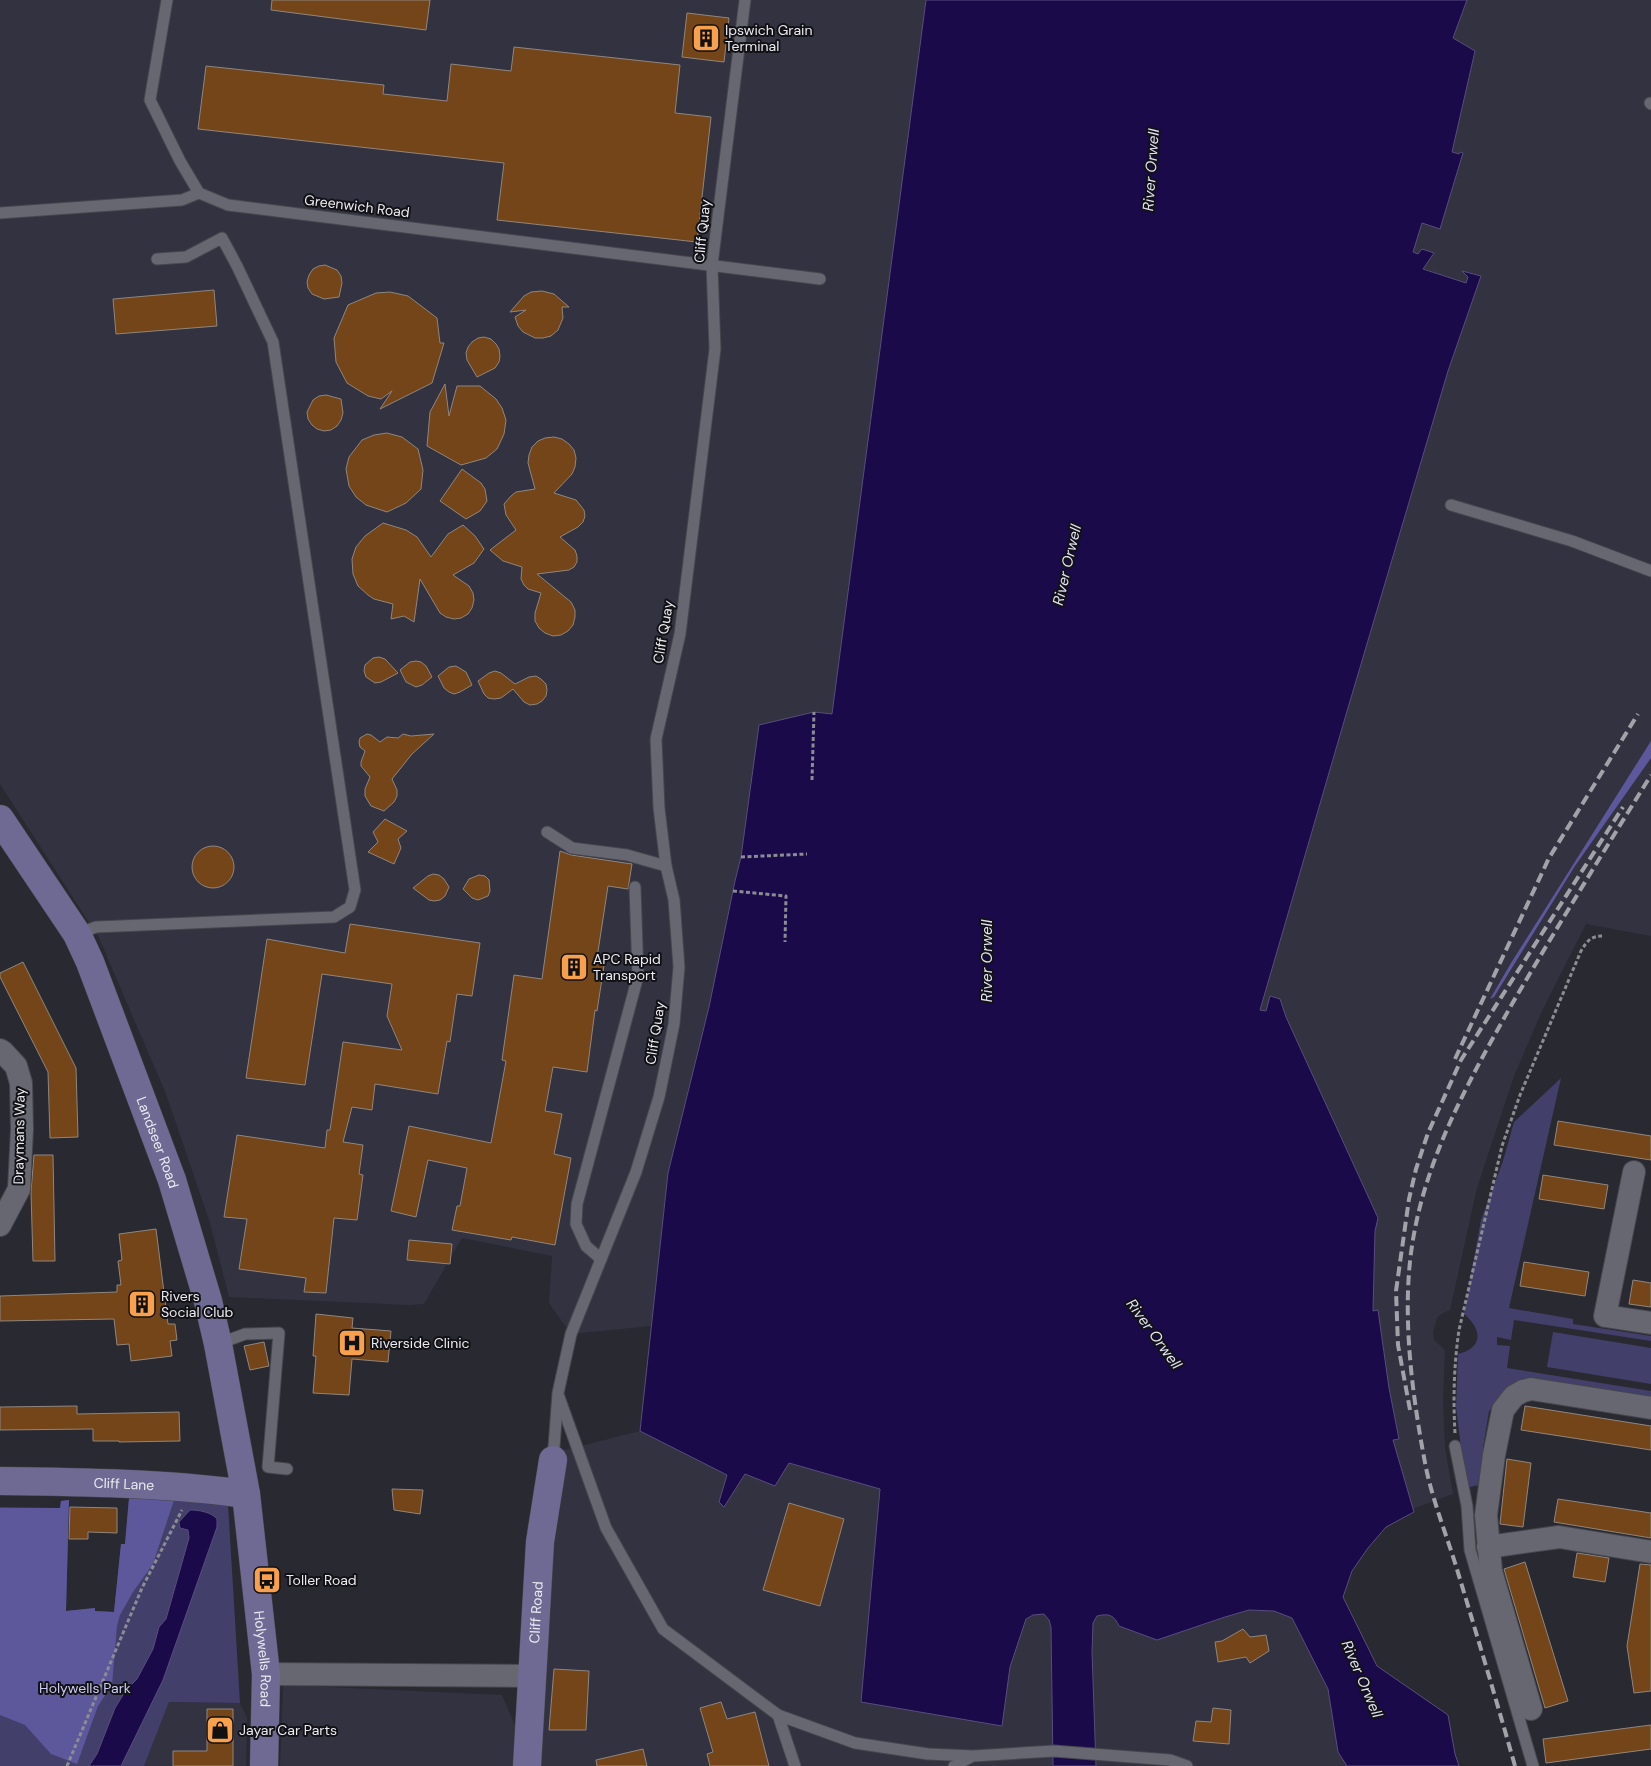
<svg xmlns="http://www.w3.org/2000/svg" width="1651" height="1766" font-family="'DM Sans',sans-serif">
<rect width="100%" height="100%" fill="#292932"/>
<g fill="#323241">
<polygon points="0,0 926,0 832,714 814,712 741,857 735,881 709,1007 668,1173 651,1326 571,1334 549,1303 552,1256 462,1238 424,1304 409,1305 229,1297 210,1223 166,1094 99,938 0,784"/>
<polygon points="1467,0 1651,0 1651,936 1586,924 1541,1013 1514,1076 1477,1188 1450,1310 1441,1314 1437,1318 1433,1332 1434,1340 1445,1350 1443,1398 1445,1448 1453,1494 1413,1509 1393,1440 1399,1438 1389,1388 1378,1311 1373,1311 1375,1231 1378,1218 1286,1017 1280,999 1266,1011 1260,1010 1345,718 1448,371 1481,276 1464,272 1468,277 1466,283 1422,268 1434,253 1418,254 1412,252 1422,223 1440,228 1460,154 1452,153 1475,51 1453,38"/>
<polygon points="640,1431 727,1475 719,1502 724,1507 745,1474 789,1463 880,1489 861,1702 1002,1725 1010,1667 1026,1619 1033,1615 1044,1614 1049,1620 1051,1627 1053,1766 280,1766 283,1685 502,1695 526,1751 561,1451"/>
<polygon points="1249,1610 1274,1611 1292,1618 1308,1651 1322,1658 1334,1722 1338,1752 1347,1766 1096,1766 1092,1652 1093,1623 1097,1616 1107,1614 1115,1617 1201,1626 1225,1617"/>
<polygon points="169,1702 240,1703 247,1718 246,1766 144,1766"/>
</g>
<g fill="#423f6b">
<path d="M1561,1078l-52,230 64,11v5l78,12v5l-137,-21 -3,20 -14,-3v8l13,1 -3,22 144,23v10l-118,-19 -44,29 -6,37 5,7 -5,29 -17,4 -10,-81 2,-53c26,-6 24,-25 6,-40l17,-94 22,-59 11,-39z"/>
<polygon points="1553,1332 1651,1348 1651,1384 1547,1367"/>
<polygon points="129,1498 228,1504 240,1703 169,1702 144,1766 0,1766 0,1507 60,1508 61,1501 69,1500 66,1611 95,1608 95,1611 114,1612 121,1544 125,1544"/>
</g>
<g fill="#5d579c">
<polygon points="1651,741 1651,758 1575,866 1494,997 1490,999 1511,963"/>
<polygon points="129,1498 174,1500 153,1564 133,1592 120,1615 117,1626 112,1685 98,1706 77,1764 51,1754 25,1725 0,1715 0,1508 60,1508 61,1501 69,1500 66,1611 95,1608 95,1611 114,1612 121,1544 125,1544"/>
</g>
<g fill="#1a0a4a" stroke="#584d7c">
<path d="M926,0h541l-14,38 22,13 -23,101 7,2 1,-2 3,1 -23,76 -18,-6 -9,29 5,2 4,-5 12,4 -11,16 43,14 2,-6 -6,-6 19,5 -33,95 -103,347 -85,292 6,1 4,-15 10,3 6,18 92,201 -3,13 -2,80 5,-1 11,78 10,51 -6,1 21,72 -28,15 -18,21 -16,23 -9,26 34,69 71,49 7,39 4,12h-112l-9,-14 -10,-63 -36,-71 -18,-7 -25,-1 -24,7 -68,23 -38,-14c-5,-11 -10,-13 -22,-10l-4,7 -1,29 4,114h-43l-2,-139 -2,-7 -5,-6 -11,1 -7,4 -16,48 -8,59 -141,-24 19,-213 -91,-26 -14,23 -30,-12 -21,33 -5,-5 8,-27 -87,-44 28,-258 41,-166 26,-126 6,-24 18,-132 55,-13 18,2z"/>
<path d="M190,1510c9,0 21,2 27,9v8l-54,153 -42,86h-32l8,-12 18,-46 11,-18 11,-11 16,-30 6,-22 7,-8 23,-81 -1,-8 -8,-2 -1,-6z"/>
</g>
<g fill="#734518" stroke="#90867e">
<polygon points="272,0 430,0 426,30 271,10"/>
<polygon points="687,13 729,18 724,62 682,57"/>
<polygon points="514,47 680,65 675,113 711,117 697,242 497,220 504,163 198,129 206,66 384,85 383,94 447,101 451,64 511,71"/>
<polygon points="325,265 337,270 341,276 342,283 339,297 324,299 312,294 308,288 307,282 309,275 313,269 319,266"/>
<polygon points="214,290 217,326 116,334 113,299"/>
<polygon points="542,291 554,294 569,307 562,307 563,318 558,330 551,336 543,338 535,338 523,332 518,326 515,317 526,310 510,312 524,296 531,292"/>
<polygon points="390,292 408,296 437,318 440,343 444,343 432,383 380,409 392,391 381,399 368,396 347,383 336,362 334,338 348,305 376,293"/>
<polygon points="484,337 491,339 496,344 499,349 500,356 499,362 495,368 477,377 467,360 466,353 468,347 472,342 478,338"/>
<polygon points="445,384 449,416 457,386 480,386 496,399 502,408 506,420 504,434 497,449 486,458 461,465 427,446 430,412"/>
<polygon points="326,395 341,399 343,413 341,420 337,426 331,430 324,431 317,429 312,425 308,419 307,412 313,400 319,396"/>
<polygon points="387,433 402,437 418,449 423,470 421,489 406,503 387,512 366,505 356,497 349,486 346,469 349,457 362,440 374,435"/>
<polygon points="554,437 562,439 569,444 574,450 576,458 575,467 572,474 554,493 576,500 584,510 585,516 583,522 578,527 560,537 575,550 577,556 577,562 574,567 569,570 537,574 571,602 575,610 575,617 573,625 568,631 561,635 553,636 545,633 539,628 535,621 535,613 541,593 528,589 524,585 521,579 522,567 503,561 490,550 516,530 506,515 504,504 511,496 516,492 535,489 528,463 529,455 532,447 538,441 545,438"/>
<polygon points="462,469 481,483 485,489 487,501 480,511 466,519 440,501"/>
<polygon points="383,523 406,530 417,537 431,557 448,534 463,525 475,536 484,549 474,563 453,575 469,586 473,593 474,600 472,608 468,614 461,618 454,619 446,617 440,613 420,579 414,622 404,616 391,619 393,604 374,599 368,595 358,586 353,574 352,559 356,547 365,536"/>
<polygon points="379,657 385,659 398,673 381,682 375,683 366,677 364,671 365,665 373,658"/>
<polygon points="416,661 421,662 426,666 432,677 422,685 416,687 406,682 400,670 410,662"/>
<polygon points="456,666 466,672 472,685 460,692 454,694 449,692 444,688 438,676 449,667"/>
<polygon points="495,671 501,673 515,684 529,677 536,676 541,679 546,684 547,690 546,696 542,701 537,704 530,705 524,702 513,689 501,698 494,699 488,698 484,694 478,681 489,673"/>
<polygon points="367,734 371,735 380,742 387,737 398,738 403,734 411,736 434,734 412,754 392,779 397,790 397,796 394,802 384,811 371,806 365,796 365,789 370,777 361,766 361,762 365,751 360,747 359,742 360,738"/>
<polygon points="385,819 407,831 398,839 401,848 394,864 368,852 378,842 373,832"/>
<circle cx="213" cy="867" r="21"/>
<polygon points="560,851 571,855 632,864 628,889 608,886 597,958 605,959 597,1011 595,1010 587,1072 553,1067 545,1111 562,1114 554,1154 571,1158 555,1245 512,1237 511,1240 452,1230 457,1206 460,1206 467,1168 428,1160 416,1217 391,1211 409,1126 491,1143 506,1061 502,1060 514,975 542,979"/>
<polygon points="433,874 439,875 444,879 449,887 445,896 440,900 434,901 429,900 413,888 428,876"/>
<polygon points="479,875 485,876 489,880 490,891 488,896 478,900 472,898 463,889 469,879"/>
<polygon points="350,924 480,943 472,996 457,994 450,1042 447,1041 438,1094 375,1084 372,1110 352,1107 343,1142 363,1145 359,1174 363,1175 357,1220 334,1218 326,1293 304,1292 306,1278 239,1269 247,1219 224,1217 237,1135 325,1148 327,1130 330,1130 343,1042 402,1050 387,1016 392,984 322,974 305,1085 246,1078 267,939 345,953"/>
<polygon points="23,962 76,1068 78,1137 50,1138 48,1072 0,977 0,973"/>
<polygon points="1558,1121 1651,1136 1651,1160 1554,1145"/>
<polygon points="34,1155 53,1155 55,1261 33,1261 31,1192"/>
<polygon points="1543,1175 1608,1185 1604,1209 1539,1199"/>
<polygon points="156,1229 168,1324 175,1324 177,1340 170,1341 172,1356 131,1361 129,1344 117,1345 114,1319 0,1321 0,1296 117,1292 117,1285 121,1285 118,1261 122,1260 119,1234"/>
<polygon points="409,1240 452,1244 450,1264 407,1260"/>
<polygon points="1524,1262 1589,1272 1585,1296 1520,1286"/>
<polygon points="1633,1280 1651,1283 1651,1307 1629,1304"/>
<polygon points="316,1314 353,1318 352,1328 391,1331 388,1362 352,1359 349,1395 313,1393 316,1356 313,1356"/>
<polygon points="264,1342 269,1366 250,1370 244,1346"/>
<polygon points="77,1406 77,1414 179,1412 180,1441 119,1442 119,1441 93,1441 93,1429 0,1430 0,1407"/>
<polygon points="1525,1406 1651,1426 1651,1450 1521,1430"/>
<polygon points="1507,1459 1531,1463 1523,1527 1500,1524"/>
<polygon points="392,1489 423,1490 420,1514 394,1510"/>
<polygon points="1558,1499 1651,1513 1651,1538 1554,1522"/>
<polygon points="789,1503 844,1519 820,1606 763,1590"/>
<polygon points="70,1507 117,1508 117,1533 88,1532 88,1539 69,1539"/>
<polygon points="1577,1553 1609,1558 1605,1582 1573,1577"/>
<polygon points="1525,1562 1568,1701 1545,1708 1504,1569"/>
<polygon points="1640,1564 1651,1565 1651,1691 1634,1693 1627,1646"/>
<polygon points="1243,1629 1250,1637 1266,1635 1269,1651 1250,1663 1246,1657 1218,1662 1215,1642 1222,1641"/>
<polygon points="554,1669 589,1671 586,1730 549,1730"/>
<polygon points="721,1702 727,1719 755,1712 769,1766 710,1766 707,1754 713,1752 700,1708"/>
<polygon points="1213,1708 1231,1710 1229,1744 1193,1741 1196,1721 1211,1722"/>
<polygon points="207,1709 233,1709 233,1766 173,1766 173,1751 207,1751"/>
<polygon points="1651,1725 1651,1749 1546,1763 1543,1739"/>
<polygon points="643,1749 647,1766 597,1766 596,1760"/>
</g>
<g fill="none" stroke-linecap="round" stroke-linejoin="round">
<g stroke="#46464d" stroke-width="13">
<g id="lane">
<polyline points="167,0 150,100 180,161 199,193"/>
<polyline points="1650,103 1651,104"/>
<polyline points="0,213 182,200 199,193 228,205 820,279"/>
<polyline points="1451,505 1572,541 1651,571"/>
<polyline points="547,832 572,848 627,855 666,866"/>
<polyline points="77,934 96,927 334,917 350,907 355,890 273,342 237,266 222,238 186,257 157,259"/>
<polyline points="601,1259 586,1246 576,1224 577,1204 638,976 635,887"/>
<polyline points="218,1344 245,1334 279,1333 268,1467 287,1469"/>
<polyline points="559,1397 606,1528 663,1629 778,1715 855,1743 928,1754 973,1756 1054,1751 1170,1760 1187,1766"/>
<polyline points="1455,1446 1467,1506 1470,1550 1533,1766"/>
<polyline points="553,1460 558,1393 571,1334 636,1172 659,1097 674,1024 679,967 674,900 666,866 659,808 656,739 680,634 715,349 712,265 745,0"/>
<polyline points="778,1715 795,1766"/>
<polyline points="954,1766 971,1757"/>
</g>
</g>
<g stroke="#46464d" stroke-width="24">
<g id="street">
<polyline points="0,1050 3,1052 16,1066 21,1083 22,1129 19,1189 0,1225"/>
<polyline points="1634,1172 1605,1316 1651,1323"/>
<polyline points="1488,1547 1559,1537 1651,1552"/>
<polyline points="266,1674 532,1676"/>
<polyline points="1531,1709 1491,1571 1486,1515 1494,1455 1503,1410 1514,1396 1523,1391 1531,1389 1651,1408"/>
</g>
</g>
<g stroke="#46464d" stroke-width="29">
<g id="secondary">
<path id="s1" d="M0,819l77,115 13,28 82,218 36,121 10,43 28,150 20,180 -2,92"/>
<path id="s2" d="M0,1481c82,1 164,2 246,13"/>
<path id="s3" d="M527,1766l13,-224 13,-82"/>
</g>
</g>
<g stroke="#8c8c93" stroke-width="3" stroke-dasharray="4 2.5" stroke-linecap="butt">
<polyline points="812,780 814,712"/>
<polyline points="741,857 807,854"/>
<polyline points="733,891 786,896 785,942"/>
<path d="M1455,1433c-2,-35 -1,-69 4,-103l43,-184 18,-51 61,-144c6,-10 10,-15 21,-15"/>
<polyline points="67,1766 142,1588 182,1510"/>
</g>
<use href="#lane" stroke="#676772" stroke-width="11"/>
<use href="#street" stroke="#676772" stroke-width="22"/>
<use href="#secondary" stroke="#6e6a94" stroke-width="28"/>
<g stroke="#a2a2a9" stroke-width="4" stroke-dasharray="10 5" stroke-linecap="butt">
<polyline points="1455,1059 1549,858 1638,714"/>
<polyline points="1410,1410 1398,1345 1396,1291 1409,1199 1416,1169 1428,1133 1461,1060 1623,807"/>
<path d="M1515,1766c-19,-67 -39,-134 -59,-200 -10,-32 -23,-65 -30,-98 -14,-73 -26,-160 -12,-234 15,-83 57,-157 98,-230 45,-77 92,-153 139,-229"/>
</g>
</g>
<defs>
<g id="building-square" transform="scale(1.4375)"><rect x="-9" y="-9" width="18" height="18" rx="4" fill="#f9a04c" stroke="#121216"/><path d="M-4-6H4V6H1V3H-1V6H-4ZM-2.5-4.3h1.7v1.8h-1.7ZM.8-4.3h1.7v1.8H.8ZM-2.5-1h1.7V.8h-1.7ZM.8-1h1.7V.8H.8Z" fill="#111"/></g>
<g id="hospital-square" transform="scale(1.4375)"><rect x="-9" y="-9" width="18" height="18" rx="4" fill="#f9a04c" stroke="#121216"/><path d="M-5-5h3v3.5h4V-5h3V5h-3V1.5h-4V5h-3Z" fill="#111"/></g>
<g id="bus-square" transform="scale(1.4375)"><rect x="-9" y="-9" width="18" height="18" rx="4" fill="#f9a04c" stroke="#121216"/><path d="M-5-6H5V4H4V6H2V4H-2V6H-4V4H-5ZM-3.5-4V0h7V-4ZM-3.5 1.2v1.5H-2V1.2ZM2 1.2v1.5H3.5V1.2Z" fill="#111"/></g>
<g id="shop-square" transform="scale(1.4375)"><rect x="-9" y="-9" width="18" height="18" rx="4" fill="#f9a04c" stroke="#121216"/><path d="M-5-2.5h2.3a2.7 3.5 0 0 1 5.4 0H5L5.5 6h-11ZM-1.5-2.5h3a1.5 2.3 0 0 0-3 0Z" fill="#111"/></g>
</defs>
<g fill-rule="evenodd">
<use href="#building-square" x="706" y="38"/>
<use href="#building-square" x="574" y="967"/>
<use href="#building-square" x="142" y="1304"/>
<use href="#hospital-square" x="352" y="1343"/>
<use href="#bus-square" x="267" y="1580"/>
<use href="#shop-square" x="220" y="1730"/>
</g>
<g text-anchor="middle" stroke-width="4" stroke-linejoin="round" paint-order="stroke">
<g font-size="14" fill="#eaeaf0" stroke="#121216" text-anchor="start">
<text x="725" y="35">Ipswich Grain<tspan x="725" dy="16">Terminal</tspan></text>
<text x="593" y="964">APC Rapid<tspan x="593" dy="16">Transport</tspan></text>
<text x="161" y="1301">Rivers<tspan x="161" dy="16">Social Club</tspan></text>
<text x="371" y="1348">Riverside Clinic</text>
<text x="286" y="1585">Toller Road</text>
<text x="239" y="1735">Jayar Car Parts</text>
</g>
<g font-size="14" fill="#eaeaf0" stroke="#121216">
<text transform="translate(357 206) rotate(7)" y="5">Greenwich Road</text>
<text transform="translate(702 231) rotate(-84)" y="5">Cliff Quay</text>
<text transform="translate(663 632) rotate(-80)" y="5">Cliff Quay</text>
<text transform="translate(655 1033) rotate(-81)" y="5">Cliff Quay</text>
<text transform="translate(19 1136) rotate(-89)" y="5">Draymans Way</text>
<text dy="5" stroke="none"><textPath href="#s1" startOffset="362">Landseer Road</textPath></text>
<text dy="5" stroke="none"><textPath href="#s2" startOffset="124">Cliff Lane</textPath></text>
<text dy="5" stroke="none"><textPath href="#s3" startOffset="154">Cliff Road</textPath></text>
<text dy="5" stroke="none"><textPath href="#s1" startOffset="891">Holywells Road</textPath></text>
</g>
<g font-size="14" fill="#cbcbf3" stroke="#121216">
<text x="85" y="1693">Holywells Park</text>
</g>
<g font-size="15" font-style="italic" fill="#e2e2f6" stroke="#121216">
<text transform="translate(1151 170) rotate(-86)" y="5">River Orwell</text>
<text transform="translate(1067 565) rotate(-77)" y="5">River Orwell</text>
<text transform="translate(987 961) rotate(-90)" y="5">River Orwell</text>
<text transform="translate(1154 1334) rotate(54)" y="5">River Orwell</text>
<text transform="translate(1362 1679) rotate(67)" y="5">River Orwell</text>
</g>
</g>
</svg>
